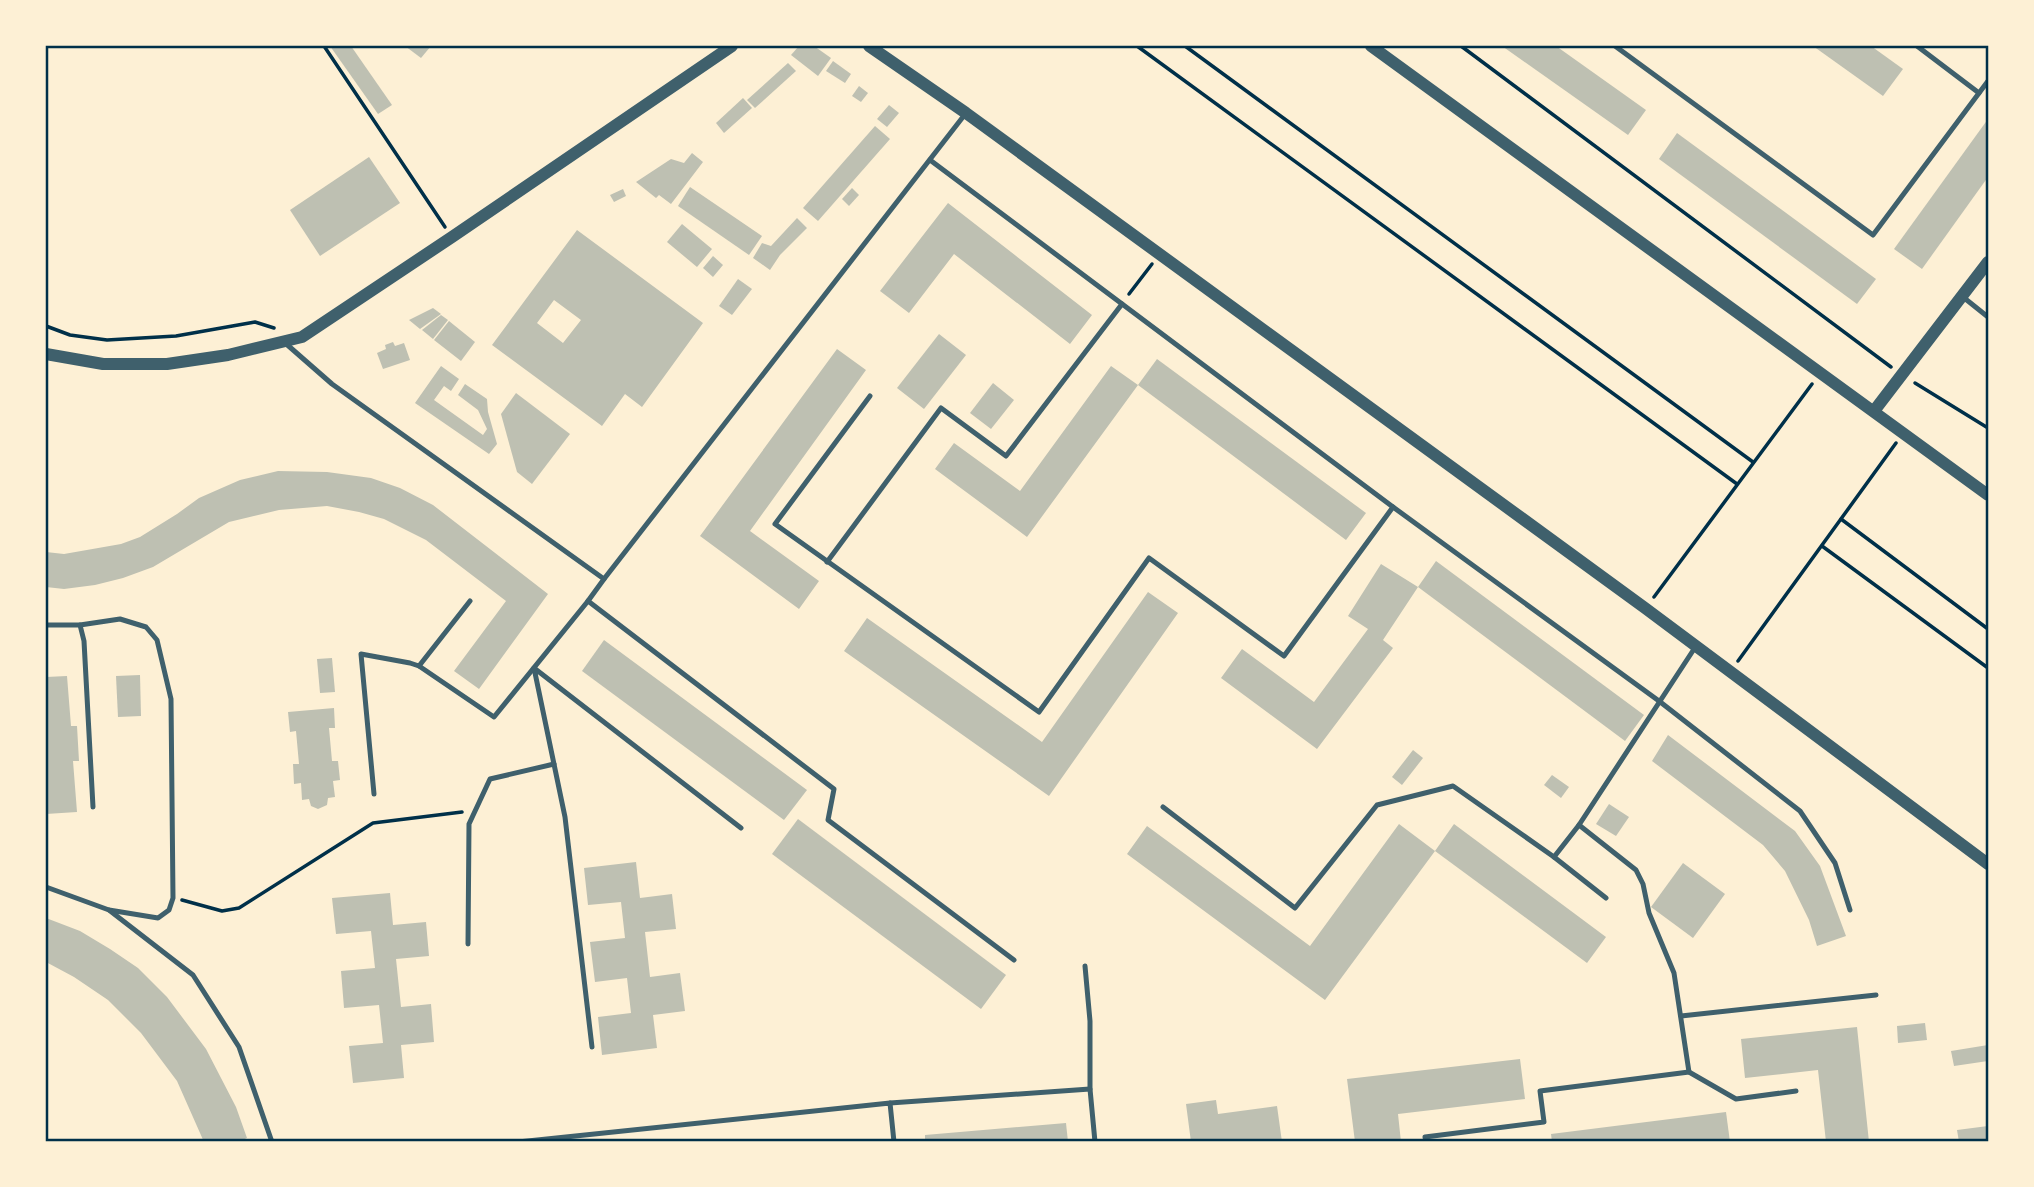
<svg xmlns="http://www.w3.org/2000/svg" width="2034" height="1187" font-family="Bitter,serif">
<rect width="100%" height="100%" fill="#fdf0d5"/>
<g fill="#bec0b2" fill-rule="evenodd">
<polygon points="330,46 351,46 392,105 378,114"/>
<polygon points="405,46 431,46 421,58"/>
<polygon points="799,46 814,46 831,58 818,76 791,55"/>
<polygon points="1502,46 1556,46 1646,110 1628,135"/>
<polygon points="1813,46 1871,46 1903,69 1883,96"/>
<polygon points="833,61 851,74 845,83 826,71"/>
<polygon points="788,63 796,71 755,108 747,100"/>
<polygon points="859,86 868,93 861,102 852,96"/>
<polygon points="743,98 752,108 724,133 716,123"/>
<polygon points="889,105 899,113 887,127 877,119"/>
<polygon points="1988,119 1988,177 1922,269 1894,249"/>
<polygon points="875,126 890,139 818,221 803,208"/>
<polygon points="1677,133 1876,279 1857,304 1659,159"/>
<polygon points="692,153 703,162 671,204 659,195 656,198 636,182 671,159 684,163"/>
<polygon points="369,157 400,203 320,256 290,210"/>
<polygon points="690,187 762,236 749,255 678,206"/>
<polygon points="852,188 859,195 849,206 842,199"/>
<polygon points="623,189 626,196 614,202 610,195"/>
<polygon points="948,203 1092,315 1070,344 954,254 909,313 880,291"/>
<polygon points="797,218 807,228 780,255 770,270 753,258 762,243 771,246"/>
<polygon points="682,224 712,249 697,267 667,242"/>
<path d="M577,230l126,93 -61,84 -17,-13 -23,32 -110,-81zM554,300l27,20 -18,23 -26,-20z"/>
<polygon points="713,256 723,265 713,277 703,268"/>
<polygon points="738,279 752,289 732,315 719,306"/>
<polygon points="433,308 441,314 420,329 409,320"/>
<polygon points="441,315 448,320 433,339 422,330"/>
<polygon points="449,321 475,342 461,361 434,340"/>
<polygon points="939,334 966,355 924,409 897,388"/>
<polygon points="393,342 395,346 404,343 410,360 383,369 377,353 386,349 385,345"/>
<polygon points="837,349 866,370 750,531 819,581 799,609 700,536"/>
<polygon points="1157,359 1366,513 1346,540 1138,385"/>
<polygon points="441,366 459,379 451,391 444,386 434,400 483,435 487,429 478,410 458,395 465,384 487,399 488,412 497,444 489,454 415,403"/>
<polygon points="1111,366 1138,385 1027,537 935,469 954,443 1020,491"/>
<polygon points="993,383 1014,400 991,429 970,413"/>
<polygon points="516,393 570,434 532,484 517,472 501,414"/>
<polygon points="278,471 327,472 371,478 400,488 433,505 548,594 479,689 454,671 506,601 426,540 384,519 359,512 327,506 279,510 229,522 153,567 123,578 95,585 64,589 46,587 46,552 64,554 121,544 140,537 177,514 199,498 240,480"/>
<polygon points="1436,561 1644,715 1625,741 1418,587"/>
<polygon points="1381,564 1418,587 1383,640 1393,648 1317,749 1221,678 1242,649 1314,702 1368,629 1348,616"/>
<polygon points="1148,592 1178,613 1049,796 844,651 867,618 1042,742"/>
<polygon points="604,640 807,790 784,820 582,671"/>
<polygon points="332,658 335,692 320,693 317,659"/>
<polygon points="140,675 141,716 118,717 116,676"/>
<polygon points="67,676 71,726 77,726 79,761 73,761 77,812 46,814 46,677"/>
<polygon points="334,708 335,728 329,728 332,761 338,761 340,780 333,781 335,797 328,798 327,805 318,809 311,806 309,799 302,800 301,783 294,784 293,764 299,764 296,731 290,732 288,712"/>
<polygon points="1668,735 1795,831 1820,866 1846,936 1817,946 1809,920 1785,871 1763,845 1652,761"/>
<polygon points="1413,750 1423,758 1402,785 1392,777"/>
<polygon points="1552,775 1569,787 1561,798 1544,785"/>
<polygon points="1609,804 1629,817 1616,836 1596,824"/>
<polygon points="798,819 1006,975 981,1009 772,854"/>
<polygon points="1399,824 1435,851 1325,1000 1127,854 1147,826 1310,946"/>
<polygon points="1454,824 1606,937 1587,963 1435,851"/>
<polygon points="636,862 640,898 672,894 676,929 645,932 650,977 680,973 685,1011 653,1015 657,1048 602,1055 598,1017 631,1013 627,978 595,982 590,942 625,938 621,902 588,905 584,868"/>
<polygon points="1683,863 1725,894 1693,938 1651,907"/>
<polygon points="390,893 393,925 426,922 429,956 396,959 401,1007 431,1004 434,1042 401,1045 404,1078 353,1083 349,1046 383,1043 379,1005 344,1008 341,971 375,968 371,931 336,934 332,898"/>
<polygon points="46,918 80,931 110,949 138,968 167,997 206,1049 236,1107 247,1138 238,1142 204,1142 177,1081 141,1033 108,1000 74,977 46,962"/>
<polygon points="1925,1023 1927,1040 1898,1043 1897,1026"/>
<polygon points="1857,1027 1869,1142 1826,1142 1818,1070 1745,1078 1741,1039"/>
<polygon points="1988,1045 1988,1061 1954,1066 1951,1051"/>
<polygon points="1520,1059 1525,1099 1398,1114 1401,1142 1355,1142 1347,1079"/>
<polygon points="1216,1100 1218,1114 1277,1106 1282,1142 1191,1142 1186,1104"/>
<polygon points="1726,1112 1730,1142 1552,1142 1551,1134"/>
<polygon points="1066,1123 1068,1142 925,1142 925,1135"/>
<polygon points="1988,1126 1988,1142 1959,1142 1957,1130"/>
</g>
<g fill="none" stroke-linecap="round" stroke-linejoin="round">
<g stroke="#003049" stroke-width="3.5">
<polyline points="324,46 445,227"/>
<polyline points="1137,46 1737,484"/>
<polyline points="1185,46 1753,462"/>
<polyline points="1461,46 1891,367"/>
<polyline points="1129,294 1152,264"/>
<polyline points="46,326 70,335 107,340 176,336 255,322 274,328"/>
<polyline points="1915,383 1988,428"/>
<polyline points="1841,519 1988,629"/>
<polyline points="1822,546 1988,668"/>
<polyline points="1654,597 1812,384"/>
<polyline points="1738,661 1896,443"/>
<polyline points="182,900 222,911 239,908 373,823 462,812"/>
</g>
<g stroke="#3f606c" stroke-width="5">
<polyline points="1615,46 1873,235 1988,81"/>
<polyline points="1917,46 1979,93"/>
<polyline points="930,160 1393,507 1659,701 1800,811 1835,863 1850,910"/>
<polyline points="1963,297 1988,317"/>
<polyline points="284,342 332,384 604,579 588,601 834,789 828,820 1014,960"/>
<polyline points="870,396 775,524 1039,712 1149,558 1284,656 1393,507"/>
<polyline points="827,562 941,408 1006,456 1122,304"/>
<polyline points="604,579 966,113"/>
<polyline points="470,601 419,666 494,717 588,601"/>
<polyline points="46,625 80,625 84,641 93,807"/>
<polyline points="80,625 120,619 146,627 157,640 171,699 173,898 169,910 158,918 109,910"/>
<polyline points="374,794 361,654 410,663 419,666"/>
<polyline points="1163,807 1295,908 1377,805 1453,786 1554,857 1606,898"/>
<polyline points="1579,825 1636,870 1643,884 1649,913 1674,973 1689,1072"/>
<polyline points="1554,857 1579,825 1696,646"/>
<polyline points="46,887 109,910 193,975 239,1047 272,1142"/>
<polyline points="468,944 469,824 490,779 554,764"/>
<polyline points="1085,966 1090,1021 1090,1089"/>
<polyline points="1681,1016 1876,995"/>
<polyline points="592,1047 565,817 534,668 741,828"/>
<polyline points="890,1103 1090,1089 1095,1142"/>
<polyline points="518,1142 890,1103 894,1142"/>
<polyline points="1426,1142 1425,1137 1544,1122 1540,1091 1689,1072 1736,1099 1796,1091"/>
</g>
<g stroke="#3f606c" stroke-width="12">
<polyline points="869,46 966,113 1645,608 1988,864"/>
<polyline points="1371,46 1988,495"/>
<polyline points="46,354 103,364 167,364 228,355 302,337 452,237 732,46"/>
<polyline points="1874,411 1988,262"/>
</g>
</g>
<rect width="2034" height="1187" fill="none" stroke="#fdf0d5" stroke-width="94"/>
<rect x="47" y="47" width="1940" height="1093" fill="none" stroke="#003049" stroke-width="2.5"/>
</svg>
